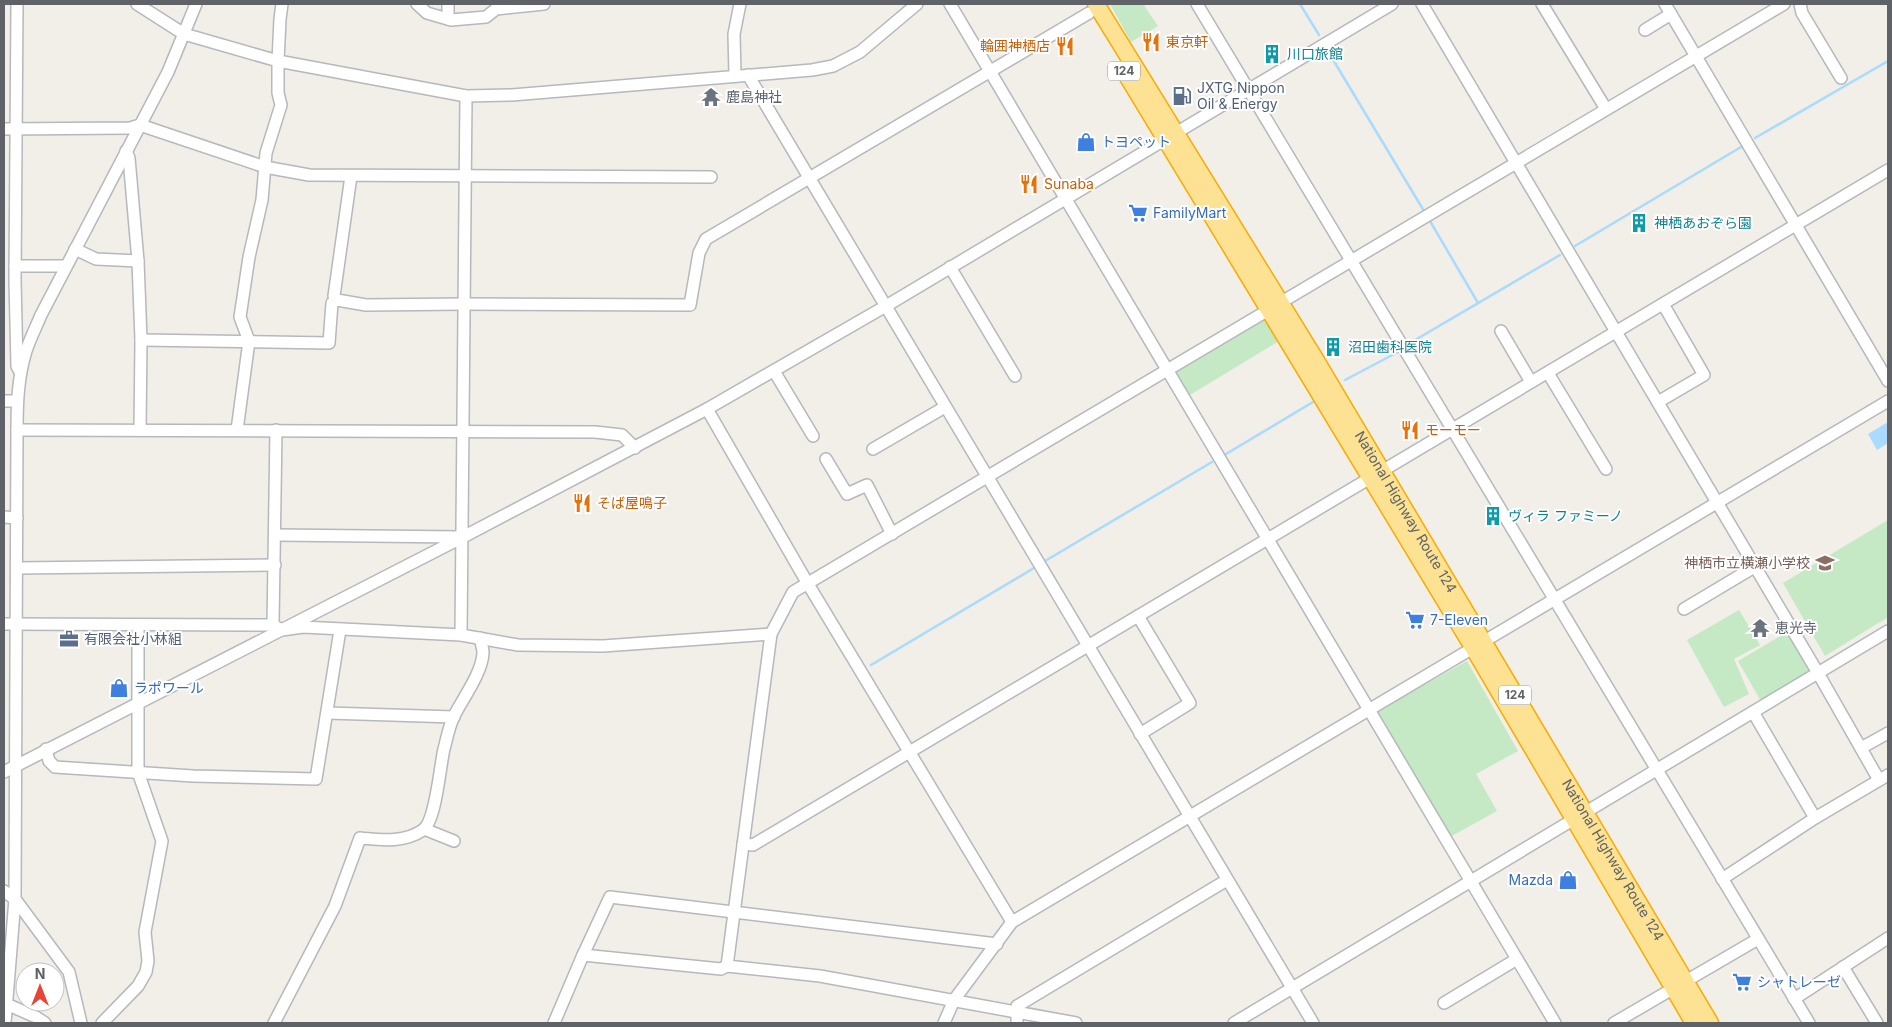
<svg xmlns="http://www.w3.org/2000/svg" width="1892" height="1027" font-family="Inter,'Noto Sans JP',sans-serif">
<rect width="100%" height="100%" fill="#f1efe8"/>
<g fill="#c5e8c5">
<polygon points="1110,4 1143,4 1158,26 1131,42"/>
<polygon points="1264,317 1279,341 1190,395 1175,371"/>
<polygon points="1888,520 1888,617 1825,656 1783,583"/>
<polygon points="1739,610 1760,645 1734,659 1749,694 1724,707 1687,640"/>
<polygon points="1789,631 1811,667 1809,671 1761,701 1738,661"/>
<polygon points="1467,661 1518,751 1476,774 1497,811 1450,837 1378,711"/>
</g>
<polygon fill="#aadaff" points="1888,422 1888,443 1877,450 1868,434"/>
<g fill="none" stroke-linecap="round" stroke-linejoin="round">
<g stroke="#aadaff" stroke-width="2.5">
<polyline points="1300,4 1319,35"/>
<polyline points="1329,53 1424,211"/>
<polyline points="1755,138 1888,61"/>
<polyline points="1430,221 1478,303"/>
<polyline points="1575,246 1741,147"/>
<polyline points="1410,343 1560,255"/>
<polyline points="1345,380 1398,352"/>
<polyline points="1226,454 1313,402"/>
<polyline points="1045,561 1212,462"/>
<polyline points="871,665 1034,568"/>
</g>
<g stroke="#b5b8bc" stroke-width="14">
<g id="minor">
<polyline points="17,4 15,280 17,366 19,370"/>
<polyline points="137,4 184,34 278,61 466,96 512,95 812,70 833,66 860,52 917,4"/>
<polyline points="417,4 427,13 451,20 486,17 496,9 544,4"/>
<polyline points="448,4 448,19"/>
<polyline points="950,4 1555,1023"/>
<polyline points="1197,4 1809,1023"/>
<polyline points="1422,4 1818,673 1879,780"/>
<polyline points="1542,4 1606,109"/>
<polyline points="1665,4 1888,381"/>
<polyline points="1800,4 1802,13 1841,78"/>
<polyline points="1645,30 1671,14"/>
<polyline points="735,75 734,34 740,4"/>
<polyline points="748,75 1313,1023"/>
<polyline points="4,129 130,128 140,125 265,167 309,175 711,177"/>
<polyline points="126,151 129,158 138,261 141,340 140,430"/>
<polyline points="351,176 334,296 337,300 366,305 464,304 690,305 699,253 706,239 1089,13"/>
<polyline points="75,249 96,259 138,261"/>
<polyline points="15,266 66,266"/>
<polyline points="950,267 1015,376"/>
<polyline points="1501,331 1531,382"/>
<polyline points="141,340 329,343 332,303 337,300"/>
<polyline points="774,371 813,436"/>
<polyline points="1548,373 1606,469"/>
<polyline points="4,401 17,401"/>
<polyline points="1658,402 1704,375 1663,304"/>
<polyline points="707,409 808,584 1012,922"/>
<polyline points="17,430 595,432 622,435 635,448"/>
<polyline points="237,430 249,341 240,317 249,257 262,200 266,153 281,105 278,93 278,61 280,19 282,4"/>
<polyline points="873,449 945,407"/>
<polyline points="826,459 847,494 867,485 892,534"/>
<polyline points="4,517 17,518"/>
<polyline points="276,535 461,537"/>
<polyline points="17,568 275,565"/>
<polyline points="1684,609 1756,566"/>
<polyline points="1138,616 1190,703 1140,734"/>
<polyline points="4,624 273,625 282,630 303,627 461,635 518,645 603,646 771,634"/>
<polyline points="273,625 276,430"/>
<polyline points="461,635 466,96"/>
<polyline points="1753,712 1815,818"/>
<polyline points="328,713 454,717"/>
<polyline points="1861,748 1888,733"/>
<polyline points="46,749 49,761 55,767 193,776 316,779 340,630"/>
<polyline points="4,772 463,537 707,409 886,306 1392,4"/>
<polyline points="424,829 454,841"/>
<polyline points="743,844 753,845 1888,170"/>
<polyline points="1722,879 1815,818 1888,775"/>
<polyline points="4,891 15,899 69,972 81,1023"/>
<polyline points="727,966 721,969 583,955 610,897 997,944"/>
<polyline points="1843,967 1877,1023"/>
<polyline points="1794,999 1888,938"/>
<polyline points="4,1003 36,1017 45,1023"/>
<polyline points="1444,1003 1517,959"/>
<path d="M5,1023l10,-124 2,-469c0,-27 1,-53 9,-79 4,-12 10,-24 15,-36l127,-243 28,-68"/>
<polyline points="102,1023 138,986 146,972 148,961 145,932 162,841 138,772 138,625"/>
<path d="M274,1023l61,-117 25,-68c22,2 44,5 63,-8 13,-9 17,-65 21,-81 3,-11 5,-23 10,-33 9,-18 28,-43 29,-63 0,-5 -2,-10 -3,-15"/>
<polyline points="554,1023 583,955"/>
<polyline points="944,1023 954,1000 1012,922 1888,401"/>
<polyline points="1017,1023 1017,1006 1227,880"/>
<polyline points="1076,1023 820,976 727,966 771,634 793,592 1784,4"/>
<polyline points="1234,1023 1888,631"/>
<polyline points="1614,1023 1758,939"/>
</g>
</g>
<g stroke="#f9ab00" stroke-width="19">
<g id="highway">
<path id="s1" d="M1096,4l219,355 395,664"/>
<polyline points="1128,77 1473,647 1694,1023"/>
</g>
</g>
<use href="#minor" stroke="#fff" stroke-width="11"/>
<use href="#highway" stroke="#fde293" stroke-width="16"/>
</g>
<defs>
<g id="restaurant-bare" transform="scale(1.5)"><path d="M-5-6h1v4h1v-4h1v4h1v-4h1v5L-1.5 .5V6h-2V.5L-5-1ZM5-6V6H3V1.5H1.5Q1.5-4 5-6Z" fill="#e8710a" stroke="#fff" stroke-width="2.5" paint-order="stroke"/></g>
<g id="building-bare" transform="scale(1.5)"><path d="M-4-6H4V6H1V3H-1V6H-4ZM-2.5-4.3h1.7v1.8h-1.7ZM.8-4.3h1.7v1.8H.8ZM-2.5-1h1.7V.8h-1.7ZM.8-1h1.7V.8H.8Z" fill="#0f9aa8" stroke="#fff" stroke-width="2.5" paint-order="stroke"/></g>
<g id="fuel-bare" transform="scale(1.5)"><path d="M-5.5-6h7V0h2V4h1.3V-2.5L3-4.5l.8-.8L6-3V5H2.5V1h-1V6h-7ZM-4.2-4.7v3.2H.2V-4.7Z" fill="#5c6f8a" stroke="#fff" stroke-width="2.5" paint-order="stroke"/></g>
<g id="temple-bare" transform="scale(1.5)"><path d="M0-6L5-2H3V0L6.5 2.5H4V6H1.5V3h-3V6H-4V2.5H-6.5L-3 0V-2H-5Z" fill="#6b7280" stroke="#fff" stroke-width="2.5" paint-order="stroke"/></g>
<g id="shop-bare" transform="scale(1.5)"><path d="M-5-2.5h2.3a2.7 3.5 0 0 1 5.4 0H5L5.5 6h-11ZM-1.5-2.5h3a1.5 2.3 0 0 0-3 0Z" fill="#3f7fe0" stroke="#fff" stroke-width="2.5" paint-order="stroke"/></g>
<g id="supermarket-bare" transform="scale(1.5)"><path d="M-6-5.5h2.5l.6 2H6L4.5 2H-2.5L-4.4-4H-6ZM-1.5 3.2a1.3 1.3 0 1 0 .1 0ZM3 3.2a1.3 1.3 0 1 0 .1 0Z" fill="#3f7fe0" stroke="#fff" stroke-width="2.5" paint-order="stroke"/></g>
<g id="school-bare" transform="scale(1.5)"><path d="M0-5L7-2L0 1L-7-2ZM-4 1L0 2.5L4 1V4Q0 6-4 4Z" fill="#8d6e63" stroke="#fff" stroke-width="2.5" paint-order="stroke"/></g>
<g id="office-bare" transform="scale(1.5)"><path d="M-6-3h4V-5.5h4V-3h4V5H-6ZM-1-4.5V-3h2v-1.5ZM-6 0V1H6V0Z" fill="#5c6f8a" stroke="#fff" stroke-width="2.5" paint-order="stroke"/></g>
</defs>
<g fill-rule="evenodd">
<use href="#restaurant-bare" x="1151" y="42"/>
<use href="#restaurant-bare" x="1065" y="46"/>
<use href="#building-bare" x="1272" y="54"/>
<use href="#fuel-bare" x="1182" y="96"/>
<use href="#temple-bare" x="711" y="97"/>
<use href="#shop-bare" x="1086" y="142"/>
<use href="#restaurant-bare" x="1029" y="184"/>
<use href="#supermarket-bare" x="1138" y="213"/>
<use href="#building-bare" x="1639" y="223"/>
<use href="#building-bare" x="1333" y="347"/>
<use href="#restaurant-bare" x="1410" y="430"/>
<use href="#restaurant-bare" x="582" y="503"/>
<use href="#building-bare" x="1493" y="516"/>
<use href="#school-bare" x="1825" y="563"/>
<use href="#supermarket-bare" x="1415" y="620"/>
<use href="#temple-bare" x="1760" y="628"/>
<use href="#office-bare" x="69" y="639"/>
<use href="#shop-bare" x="119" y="688"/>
<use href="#shop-bare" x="1568" y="880"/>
<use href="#supermarket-bare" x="1742" y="982"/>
</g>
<g text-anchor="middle" stroke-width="4" stroke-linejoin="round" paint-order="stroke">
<g fill="#fff" stroke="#8f9295" stroke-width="1">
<rect x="1108" y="61.5" width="32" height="19" rx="4"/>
<rect x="1499" y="685.5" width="32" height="19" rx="4"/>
</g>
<g font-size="12" font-weight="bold" fill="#5f6368">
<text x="1124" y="75">124</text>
<text x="1515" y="699">124</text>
</g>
<g font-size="14" fill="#c56008" stroke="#fff" text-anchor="start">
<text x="1166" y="47">東京軒</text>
<text x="1050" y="51" text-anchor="end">輪囲神栖店</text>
<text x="1044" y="189">Sunaba</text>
<text x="1425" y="435">モーモー</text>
<text x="597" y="508">そば屋鳴子</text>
</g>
<g font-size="14" fill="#0d838f" stroke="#fff" text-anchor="start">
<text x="1287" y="59">川口旅館</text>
<text x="1654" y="228">神栖あおぞら園</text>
<text x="1348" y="352">沼田歯科医院</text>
<text x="1508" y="521">ヴィラ ファミーノ</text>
</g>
<g font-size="14" fill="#4e5e75" stroke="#fff" text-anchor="start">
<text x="1197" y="93">JXTG Nippon<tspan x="1197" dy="16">Oil &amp; Energy</tspan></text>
<text x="84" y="644">有限会社小林組</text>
</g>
<g font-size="14" fill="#5b616d" stroke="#fff" text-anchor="start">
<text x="726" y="102">鹿島神社</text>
<text x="1775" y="633">恵光寺</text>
</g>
<g font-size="14" fill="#366cbe" stroke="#fff" text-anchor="start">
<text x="1101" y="147">トヨペット</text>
<text x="1153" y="218">FamilyMart</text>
<text x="1430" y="625">7-Eleven</text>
<text x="134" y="693">ラポワール</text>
<text x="1553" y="885" text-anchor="end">Mazda</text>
<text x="1757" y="987">シャトレーゼ</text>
</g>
<g font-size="14" fill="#5f6368" stroke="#fff">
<text dy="5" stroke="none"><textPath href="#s1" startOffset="595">National Highway Route 124</textPath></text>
<text dy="5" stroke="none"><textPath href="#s1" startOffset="1000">National Highway Route 124</textPath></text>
</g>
<g font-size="14" fill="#785e54" stroke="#fff" text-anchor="end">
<text x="1810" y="568">神栖市立横瀬小学校</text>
</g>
</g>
<rect width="1892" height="1027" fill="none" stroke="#5f6368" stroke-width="10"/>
<g transform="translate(40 987)"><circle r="24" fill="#ffffff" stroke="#bfc1c3"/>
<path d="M0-4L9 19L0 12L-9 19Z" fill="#ea4335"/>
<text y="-8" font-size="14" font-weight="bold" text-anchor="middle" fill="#5f6368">N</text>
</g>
</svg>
